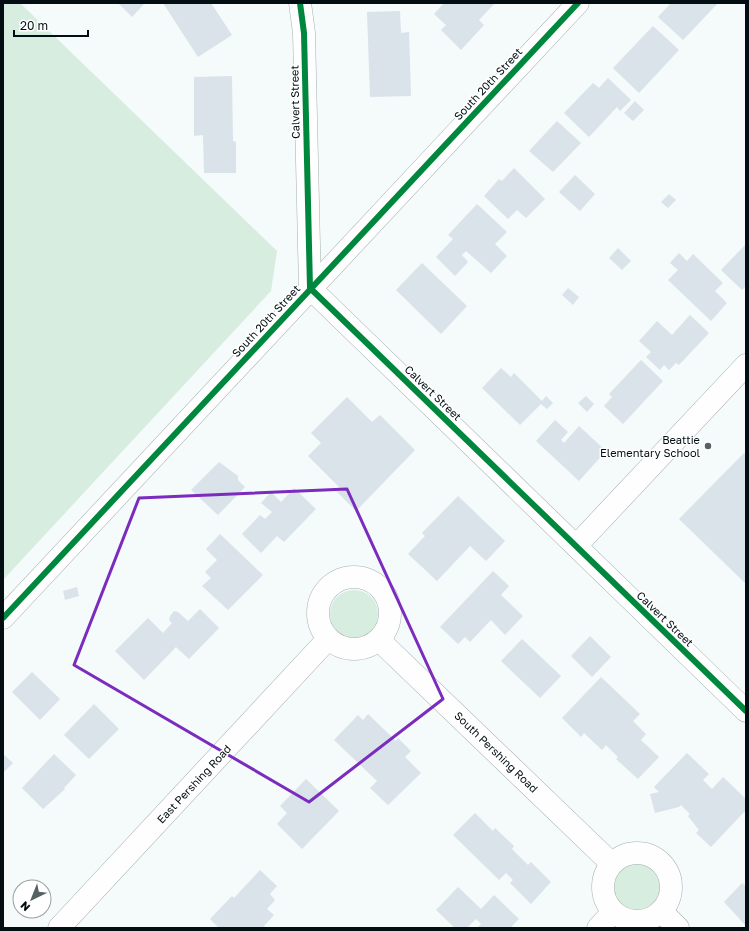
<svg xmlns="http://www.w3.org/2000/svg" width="749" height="931" font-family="'Golos Text',sans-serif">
<rect width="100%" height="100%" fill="#f5fafb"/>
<g fill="#d7ede0">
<polygon points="3,3 20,3 277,251 271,291 3,580"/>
<circle cx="354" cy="614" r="24"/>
<circle cx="637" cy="888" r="24"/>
</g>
<g fill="#dae3ea">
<polygon points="118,3 145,3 132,17"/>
<polygon points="163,3 211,3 232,35 198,57"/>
<polygon points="444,3 495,3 479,20 484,25 461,50 441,30 446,25 434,14"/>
<polygon points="671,3 718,3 683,40 658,17"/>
<polygon points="400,11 401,33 409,32 411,96 370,97 367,12"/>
<polygon points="653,26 679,50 639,93 613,68"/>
<polygon points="232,76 233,141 236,142 236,173 204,173 203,135 194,136 194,77"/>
<polygon points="608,78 631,100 620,111 617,107 589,137 564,113 593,83 599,88"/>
<polygon points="635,101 644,110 633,121 624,113"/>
<polygon points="557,121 581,143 553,172 529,151"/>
<polygon points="514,168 545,199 526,218 517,210 508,219 484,196 499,179 502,181"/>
<polygon points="575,175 595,194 580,211 559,192"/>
<polygon points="669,194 676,200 668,208 661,202"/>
<polygon points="477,204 507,232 495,244 507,256 491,273 466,251 462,255 468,262 455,276 436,257 453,239 448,235"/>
<polygon points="746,244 746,286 742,290 721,270"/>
<polygon points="618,248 631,261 622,270 609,258"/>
<polygon points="679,253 687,261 693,254 723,283 715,291 727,303 711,321 668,280 678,270 670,263"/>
<polygon points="422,263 467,306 441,334 396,290"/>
<polygon points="568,288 579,297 573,305 562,295"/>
<polygon points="690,315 709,333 679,365 676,363 669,370 664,365 660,370 646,357 651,352 639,341 657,321 672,335"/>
<polygon points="641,360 663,381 623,424 604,406 612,397 609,394"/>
<polygon points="501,368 511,377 514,373 542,401 546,396 553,403 547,409 541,404 520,425 482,388"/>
<polygon points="586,396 594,404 587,412 578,403"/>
<polygon points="347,397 372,422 380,415 415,450 356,511 336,491 339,487 308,456 321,443 311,433"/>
<polygon points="555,420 568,432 561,440 564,443 579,426 606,451 579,481 536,441"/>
<polygon points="744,453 746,455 746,584 679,519"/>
<polygon points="219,462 238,476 238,480 245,487 218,515 191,490"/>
<polygon points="294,488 316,509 284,542 277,536 261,553 242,534 260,515 265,519 272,512 261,503 271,492 281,502"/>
<polygon points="458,496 505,541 486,561 470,546 437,581 408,554 425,536 422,533"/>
<polygon points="220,534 263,575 228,610 202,586 211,578 205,572 217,560 206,549"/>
<polygon points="493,571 509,586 501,595 523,616 505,635 491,620 470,642 465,637 458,644 440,627"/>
<polygon points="77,587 79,596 65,600 63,591"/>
<polygon points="200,609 219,628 189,659 176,647 144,680 115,651 148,618 163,633 172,623 169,620 170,616 174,611 178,612 188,621"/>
<polygon points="590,636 611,657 592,677 571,656"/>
<polygon points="522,639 561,676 540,698 501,661"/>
<polygon points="32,672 60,699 40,720 12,692"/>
<polygon points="601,677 640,714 633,721 646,734 641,740 659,757 638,779 616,759 618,757 606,745 602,750 584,733 581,737 562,718"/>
<polygon points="94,704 119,729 89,759 64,735"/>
<polygon points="368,714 396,741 398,738 411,751 405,757 421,773 388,805 370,788 377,781 334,740 358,715 363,720"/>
<polygon points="687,753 709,774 703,780 712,789 723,777 746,799 746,810 711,847 696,833 699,830 688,816 690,814 681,805 679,807 655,813 650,794 659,792 654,787"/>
<polygon points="3,754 13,763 3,773"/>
<polygon points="54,754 76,775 64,788 65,789 43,809 22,788"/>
<polygon points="306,779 339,811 302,849 277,824 287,813 280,806"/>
<polygon points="475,813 493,831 495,828 514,846 512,849 528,865 531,862 551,882 531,904 510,883 513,880 506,873 499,880 453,835"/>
<polygon points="260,870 277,886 270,894 275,900 267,909 274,915 264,926 266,928 219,928 210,919 232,896 234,898"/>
<polygon points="742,883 746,886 746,926 724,902"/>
<polygon points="458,887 481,909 494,895 519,919 510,928 477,928 481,924 476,919 467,928 455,928 436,910"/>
</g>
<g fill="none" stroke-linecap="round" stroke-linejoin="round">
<g stroke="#a5afb1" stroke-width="23">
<g id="minor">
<polyline points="576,546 746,365"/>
<circle cx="354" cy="613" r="36"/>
<polyline points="379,640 612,864"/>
<circle cx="637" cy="887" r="34"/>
<polyline points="661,911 678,928"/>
<polyline points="59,928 328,639"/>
<polyline points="598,928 613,912"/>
</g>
</g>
<g stroke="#a5afb1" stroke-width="23">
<g id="tertiary">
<polyline points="300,3 304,33 310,288 746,711"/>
<polyline points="3,618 578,3"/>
</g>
</g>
<use href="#minor" stroke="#fefefe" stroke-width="22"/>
<use href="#tertiary" stroke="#fefefe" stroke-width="22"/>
<g stroke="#fff" stroke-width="8">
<g id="cycleway">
<polyline points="300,3 304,33 310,288 746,711"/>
<polyline points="3,618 578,3"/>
</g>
</g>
<use href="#cycleway" stroke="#00873e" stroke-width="6"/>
</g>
<path fill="none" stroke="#7b2cbf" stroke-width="3" stroke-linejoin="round" d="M347,489l96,210 -134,103 -235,-137 65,-167z"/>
<circle fill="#576164" stroke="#fff" stroke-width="1.5" cx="708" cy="446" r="4"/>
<g text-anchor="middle" stroke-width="3" stroke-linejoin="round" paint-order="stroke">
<g font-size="11" fill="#020e12" stroke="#fff">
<text transform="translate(488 84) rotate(-47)" y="4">South 20th Street</text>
<text transform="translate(295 102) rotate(-91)" y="4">Calvert Street</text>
<text transform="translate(266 321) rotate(-47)" y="4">South 20th Street</text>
<text transform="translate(433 393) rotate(44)" y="4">Calvert Street</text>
<text transform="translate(665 619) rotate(44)" y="4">Calvert Street</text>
<text transform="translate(496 752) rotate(44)" y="4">South Pershing Road</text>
<text transform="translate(194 784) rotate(-47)" y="4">East Pershing Road</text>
</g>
<g font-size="11" fill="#020e12" stroke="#fff" text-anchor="end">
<text x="700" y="444">Beattie<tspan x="700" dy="13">Elementary School</tspan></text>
</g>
</g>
<rect width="749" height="931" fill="none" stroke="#020e12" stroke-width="8"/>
<g transform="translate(32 899) rotate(223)"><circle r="19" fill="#ffffff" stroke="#9a9fa0"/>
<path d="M0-3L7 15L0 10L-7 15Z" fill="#576164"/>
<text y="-6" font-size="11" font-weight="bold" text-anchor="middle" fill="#020e12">N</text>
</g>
<path d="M14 30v6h74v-6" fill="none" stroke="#020e12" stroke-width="2"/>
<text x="20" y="30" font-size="12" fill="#020e12" stroke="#ffffff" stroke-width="3" paint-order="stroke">20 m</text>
</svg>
